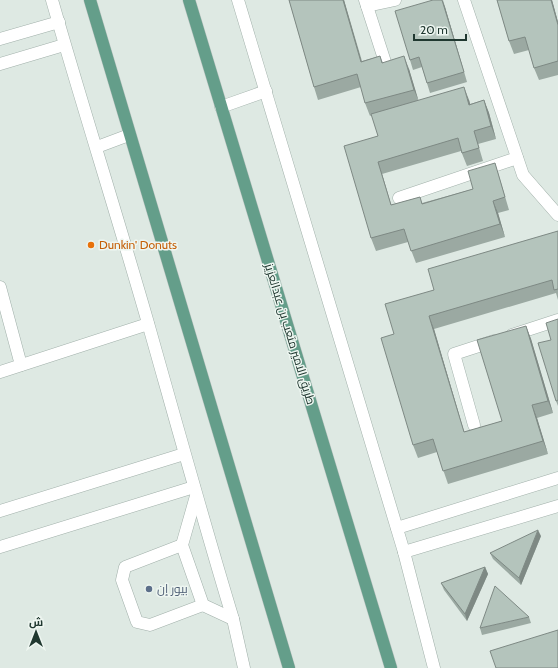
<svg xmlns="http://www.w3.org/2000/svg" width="558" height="668" font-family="Cabin,Cairo,sans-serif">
<rect width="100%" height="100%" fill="#dee9e3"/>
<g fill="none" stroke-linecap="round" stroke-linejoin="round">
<g stroke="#a1b0aa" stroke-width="13">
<g id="minor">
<path d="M52,0c31,108 65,215 96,323 28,99 55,197 85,296l11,49"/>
<polyline points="238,0 404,552 434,668"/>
<polyline points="365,0 386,65"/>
<polyline points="464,0 523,175 558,215"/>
<polyline points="367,6 395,0"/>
<polyline points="0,39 59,22"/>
<polyline points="0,64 64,45"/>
<polyline points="221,107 266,91"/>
<polyline points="97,147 129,135"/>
<polyline points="399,198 517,158"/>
<polyline points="0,287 21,365"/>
<polyline points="512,335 558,320"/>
<polyline points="0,372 148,324"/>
<polyline points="474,425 454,354 494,341"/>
<polyline points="196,496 182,545 203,605 233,619"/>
<polyline points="0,511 184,454"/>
<polyline points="397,528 558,478"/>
<polyline points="182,545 125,567 122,580 137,622 150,625 203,605"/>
<polyline points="0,547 194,487"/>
<polyline points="404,552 558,506"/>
</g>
</g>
<g stroke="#bcc3c1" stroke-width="13">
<g id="major">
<polyline points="90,0 289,668"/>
<polyline points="189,0 391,668"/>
</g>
</g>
<use href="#minor" stroke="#fff" stroke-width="12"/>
<use href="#major" stroke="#649e8a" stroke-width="12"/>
</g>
<g fill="#9ba9a2">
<polygon points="289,0 344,0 362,61 380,56 383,63 409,69 418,100 469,100 470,104 484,100 489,113 496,139 478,144 483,161 467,166 461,151 382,174 391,205 420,197 422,203 473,189 495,163 499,176 509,210 498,213 505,237 416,263 408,242 376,251 371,238 378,136 372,115 370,116 365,103 361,87 318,100 314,87"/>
<polygon points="443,0 467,82 430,93 422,67 413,70 410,60"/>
<polygon points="497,0 552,0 558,22 558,75 539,80 534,68 529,50 514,54 509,41"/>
<polygon points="558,231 558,300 556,293 434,329 464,432 502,421 526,326 531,339 553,413 537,418 548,454 448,484 437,452 418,458 413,445 394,334 434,290"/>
<polygon points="558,319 558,406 556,401 551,340"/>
<polygon points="541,536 521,585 493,559 490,553"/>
<polygon points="485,567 488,574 467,621 444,590 441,583"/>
<polygon points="529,617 531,623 482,635 480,628"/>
</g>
<g fill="#7e8984">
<polygon points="343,0 344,0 365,74 361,62"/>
<polygon points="442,0 445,7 467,82 464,72"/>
<polygon points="551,0 552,0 558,22 558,25"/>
<polygon points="404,56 409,69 419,102 414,90"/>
<polygon points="464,87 469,100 474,117 469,105"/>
<polygon points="484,100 489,113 496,139 491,126"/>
<polygon points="378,162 382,174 395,218 391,205"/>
<polygon points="493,201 498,213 505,237 500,224"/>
<polygon points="429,316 434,329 468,445 464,432"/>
<polygon points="526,326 531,339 553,413 548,401"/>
<polygon points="532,405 537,418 548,454 543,441"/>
<polygon points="538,530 541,536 521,585 519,578"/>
<polygon points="485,567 488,574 467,621 465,614"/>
</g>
<g fill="#b4c4bc" stroke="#7e8984">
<polygon points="289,0 343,0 361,62 380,56 382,63 404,56 414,90 365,103 357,74 314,87"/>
<polygon points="433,0 442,0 464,72 427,83 419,57 410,60 395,11"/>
<polygon points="497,0 551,0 558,25 558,61 534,68 525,37 509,41"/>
<polygon points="464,87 469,105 484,100 491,126 474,131 479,148 462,153 458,138 378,162 391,205 420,197 422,204 473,189 468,171 495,163 505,197 493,201 500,224 411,251 404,229 371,238 344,146 378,136 371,114"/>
<polygon points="558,231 558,289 554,290 552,280 429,316 464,432 502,421 477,340 526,326 548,401 532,405 543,441 443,471 433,439 413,445 381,338 394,334 385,304 434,290 428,269"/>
<polygon points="558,319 558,400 556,401 538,343 551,340 546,323"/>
<polygon points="538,530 519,578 490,553"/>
<polygon points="485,567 465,614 441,583"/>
<polygon points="495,586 529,617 480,628"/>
<polygon points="558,630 558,668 496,668 490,651"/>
</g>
<circle fill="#e8710a" stroke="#eef6f1" stroke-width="1.5" cx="91" cy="245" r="4"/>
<circle fill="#5c6f8a" stroke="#eef6f1" stroke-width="1.5" cx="149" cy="589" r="4"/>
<g text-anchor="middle" stroke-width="3" stroke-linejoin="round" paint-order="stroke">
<g font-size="12" fill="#c56008" stroke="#eef6f1" text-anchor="start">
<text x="99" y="249">Dunkin' Donuts</text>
</g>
<g font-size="12" fill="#203830" stroke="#eef6f1">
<text transform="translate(290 334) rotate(73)" y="4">طريق الامير متعب بن عبدالعزيز</text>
</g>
<g font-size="12" fill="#4e5e75" stroke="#eef6f1" text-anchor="start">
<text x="157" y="593">بيور إن</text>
</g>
</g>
<g transform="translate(36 632)" stroke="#eef6f1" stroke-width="3" paint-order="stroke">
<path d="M0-3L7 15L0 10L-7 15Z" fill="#203830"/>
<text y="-6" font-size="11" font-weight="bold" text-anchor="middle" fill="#203830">ش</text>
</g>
<path d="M414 34v6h52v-6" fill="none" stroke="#203830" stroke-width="2"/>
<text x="420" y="34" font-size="12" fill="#203830" stroke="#eef6f1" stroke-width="3" paint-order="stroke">20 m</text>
</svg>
